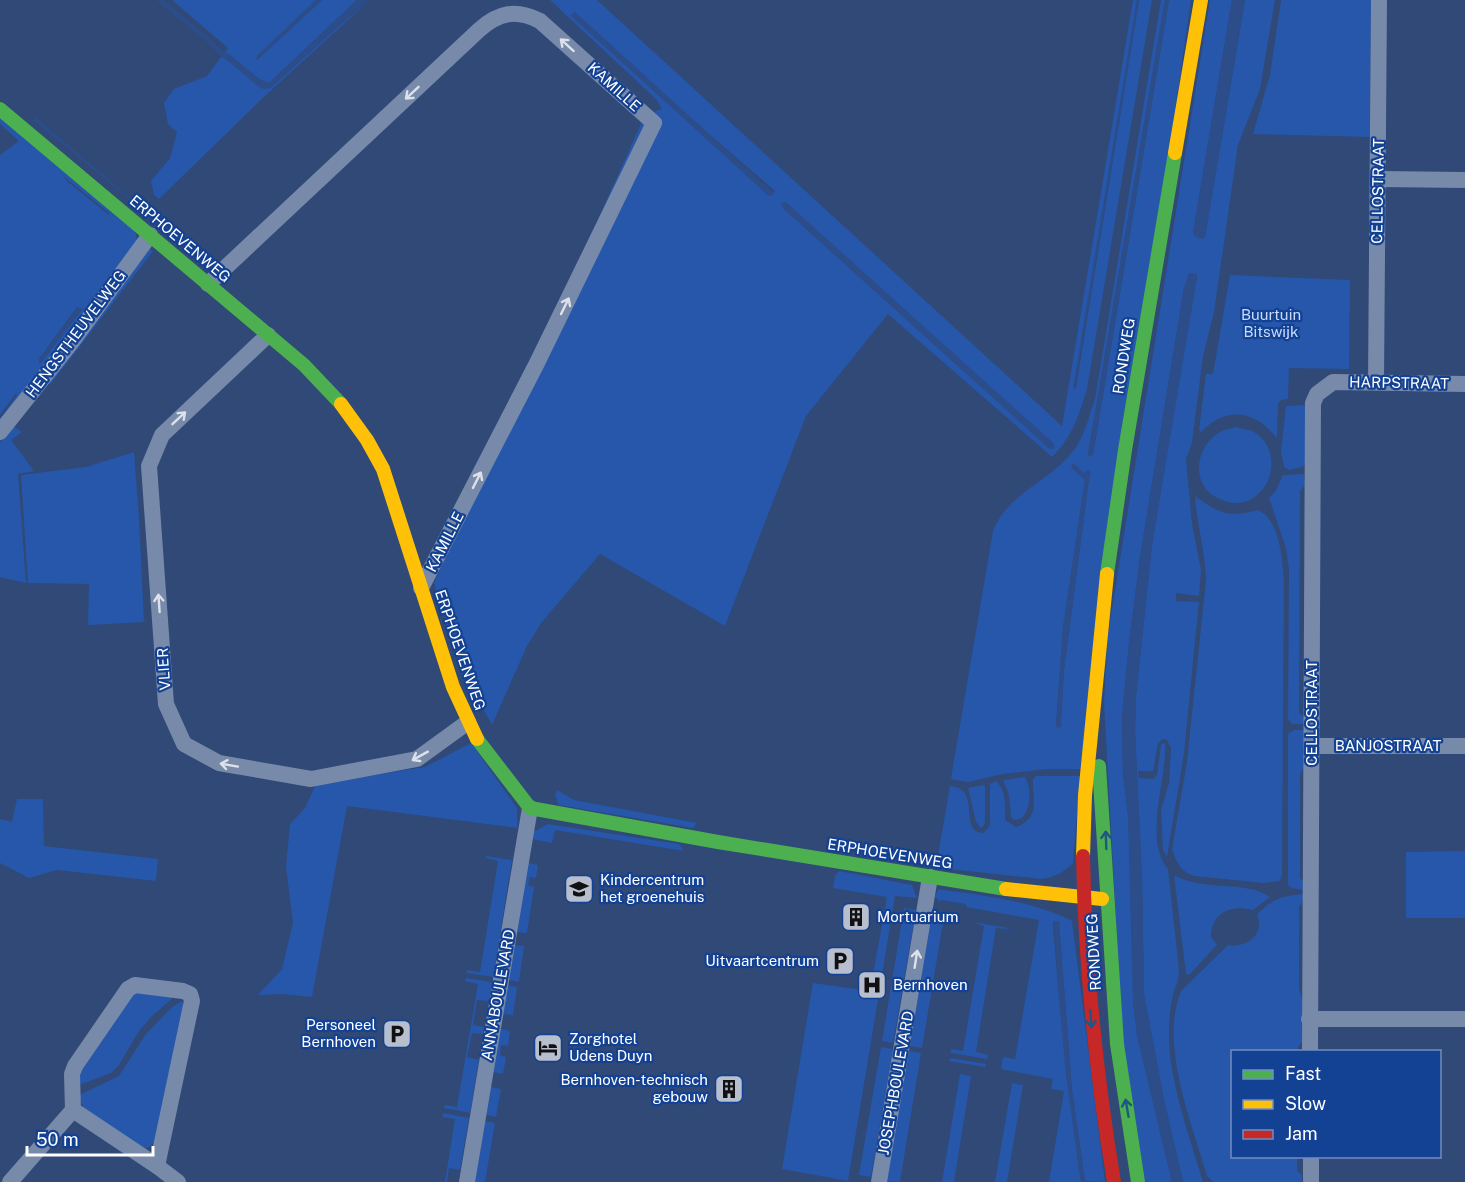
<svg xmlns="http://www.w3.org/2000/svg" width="1465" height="1182" font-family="'Public Sans',sans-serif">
<rect width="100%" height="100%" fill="#304976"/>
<g fill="#2657aa" fill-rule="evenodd">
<polygon points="172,0 316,0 257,56 257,60 322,0 357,0 269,83 259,79 230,55 225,58 264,89 370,0 268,93 159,199 154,195 151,181 170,158 177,132 168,124 164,103 174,89 207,76 228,48"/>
<path d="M550,0h47l465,426 71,-426h4l-63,389 2,-1 63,-388h13l-65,389c-8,26 -15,49 -35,68l-164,-143 -82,102 -81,210 -125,-72 -59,69 -14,23 -35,79 -20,-37 -4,5 -34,-110 211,-468 17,-6 -6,-10zM571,15l204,176 -4,5 -3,-1zM784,202l270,242v5h-4l-267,-241 -1,-4z"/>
<path d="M1161,0h4l-77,455h5l76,-455h22l-111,769h-34l-44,5 -33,8 -15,-2 -3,-2 42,-247c15,-39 57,-49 81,-81 11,-15 15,-34 21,-51zM1074,464l11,10 5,-3 -26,199 -4,57 -4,-1 7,-98 22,-148 -14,-13z"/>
<path d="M1210,0h22l-39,233 3,4h9l40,-237h30l-15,89 -22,56 -24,167 -11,44 -11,87 -6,16 6,65 9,46 -2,26 -23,-3v8l23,1 -15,151 -17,104 -4,-7 -2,-40 8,-27 2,-35 -4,-8 -4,-1 -5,4 -5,28h-15l1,7 14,1 4,-4 4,-30 2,-2 2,1c2,36 -22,95 3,125l11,100c0,14 -3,14 -6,26 -3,12 -4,25 -4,37 -1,47 21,105 34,150h-20l-19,-82 -20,-106 -2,-115 -7,-147 1,-37 16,-150 44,-271 -12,14 -44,269 -11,86 -7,75 1,55 5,42 9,220 35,147h-27l-21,-119 -20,-360 4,-69z"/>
<polygon points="1281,0 1371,0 1370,137 1253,134 1270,75"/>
<path d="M0,115l135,114 2,11 -7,16 -110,147 -20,22v-6l17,-24 -1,-2 -16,22v-260l19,-14 -19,-17zM62,175l47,38v2l-42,-34zM77,307l5,2 -41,54h-2v-4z"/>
<polygon points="150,249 153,251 50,385 50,379 142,252"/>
<path d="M1230,275l120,5 -1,89 -60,-1 -1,31 -7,1 -3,4 -1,34c-23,-28 -50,-32 -76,-6l-2,-2 7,-56h7z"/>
<polygon points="1305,405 1305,463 1303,467 1289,470 1284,467 1281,452 1286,406"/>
<polygon points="13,426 22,432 11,440 34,471 18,474 26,583 0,577 0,442"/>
<path d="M1236,427c5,2 13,2 18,5 37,23 10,85 -32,68 -8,-3 -14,-7 -18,-14 -12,-19 -1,-46 18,-55 4,-2 10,-3 14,-4z"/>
<polygon points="134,452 139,518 144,622 88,625 89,584 28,583 21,475 86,467"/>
<polygon points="1304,474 1305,485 1300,491 1299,713 1304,717 1304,724 1292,724 1288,719 1289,570 1286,548 1269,498 1275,492 1283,475"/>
<path d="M1195,496c25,18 33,22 63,14 22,10 24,48 26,69l-2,295 -2,7 -16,2 -70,-7c-13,-4 -18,-14 -22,-27l15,-87 19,-182c-1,-28 -9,-56 -11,-84z"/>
<polygon points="1294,730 1304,730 1303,769 1300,774 1300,878 1304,882 1303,890 1292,888 1288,885 1288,734"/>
<polygon points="471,743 517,808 517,828 347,806 312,997 281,994 258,995 282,969 293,923 286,867 290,824 305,808 316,784 425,767"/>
<path d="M1036,776h44l-7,87c-10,10 -18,14 -32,16l-101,-11 -3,-7 13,-75c33,3 7,45 33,47l7,-7v-42l6,-3c11,10 9,26 9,39l11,7c25,-10 16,-26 17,-48z"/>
<path d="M1025,777c7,12 6,31 -3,41l-7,2 -4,-2 -2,-23 -6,-15z"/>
<polygon points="983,785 985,786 985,822 983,827 980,827 976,822 968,788"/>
<polygon points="557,790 574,800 697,823 693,828 559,805 555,795"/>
<polygon points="17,799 43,799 44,846 158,859 156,881 57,870 29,878 0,863 0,819 12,822"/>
<polygon points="548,824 679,844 684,851 555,830 552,843 532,839 533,832"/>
<polygon points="1465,851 1465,918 1406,918 1406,852"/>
<polygon points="486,856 512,860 493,977 467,973 467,970 480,972 498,861 486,858"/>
<polygon points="528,863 538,865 536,878 530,877 528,885 534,887 527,933 517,932"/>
<polygon points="839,871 912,885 917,898 895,896 848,1181 782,1169 813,983 870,991 887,897 833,888 835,876"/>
<path d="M1174,875c31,17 72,5 96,22l-17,13c-22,-6 -42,3 -42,27l6,8 -28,30 -3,-1z"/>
<path d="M938,889c46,7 93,11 134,32l33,261 -20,-1 -13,-91 -13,-168 -5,-1 -1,3 5,63 23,195h-32l15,-91 -13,-2 2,-10 -52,-10 2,-12 12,2 24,-139 -73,-13v-3l-25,-4 -1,2 -5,-5z"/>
<path d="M1303,894l1,7 -5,5v84c5,8 7,38 4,48 -1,6 -5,7 -6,13l-65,1v104l65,1v14l5,4v7h-89l-6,-6c-15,-52 -48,-132 -26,-185l47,-46c20,3 37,-11 29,-31 16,-15 24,-18 46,-20z"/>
<polygon points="904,908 916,910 893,1043 882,1041"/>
<polygon points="936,916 944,917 922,1048 910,1046 931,918"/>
<polygon points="972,922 1009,928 1009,929 996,928 976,1052 988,1055 987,1059 951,1053 951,1049 963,1051 984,926"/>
<polygon points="514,945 524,946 519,982 509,980"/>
<polygon points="466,978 492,982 489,1001 477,1000 473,1025 484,1027 483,1034 472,1033 467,1057 479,1060 470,1113 444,1108 445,1105 457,1107 478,984 465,981"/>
<polygon points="508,985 517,987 513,1015 503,1014"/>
<polygon points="136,993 176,995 152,1016 139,1031 119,1065 111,1073 79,1085 79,1071 127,999"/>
<polygon points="182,1001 185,1009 156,1141 148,1148 137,1148 83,1108 79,1095 119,1076 146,1034 171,1008"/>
<polygon points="501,1029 510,1031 508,1046 501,1045 500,1055 506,1057 503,1074 493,1072"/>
<polygon points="881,1047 893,1049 871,1177 859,1175"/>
<polygon points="909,1051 921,1053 900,1182 887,1181"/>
<polygon points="950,1058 986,1064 985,1067 949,1061"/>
<polygon points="960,1074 971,1076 954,1182 942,1182"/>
<polygon points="1012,1083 1023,1085 1007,1182 995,1182"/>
<polygon points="491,1087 501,1089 496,1117 486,1115"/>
<polygon points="443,1113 469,1118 460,1170 449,1168 447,1182 445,1182 455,1119 443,1117"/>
<polygon points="485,1121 495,1123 485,1182 475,1182"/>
</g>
<g fill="#2c4d89">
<polygon points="156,0 164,0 214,42 214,44 212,46 209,44"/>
<polygon points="316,0 322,0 256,60 257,56"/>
<polygon points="357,0 368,0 271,88 264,89 259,87 225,58 227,53 230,55 259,79 269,83"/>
<polygon points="1137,0 1139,0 1075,389 1073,388"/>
<polygon points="1165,0 1169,0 1093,455 1090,457 1088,454"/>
<polygon points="1232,0 1245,0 1205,237 1202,239 1196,237 1193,233"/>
<polygon points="575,12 774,193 771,196 768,195 571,16 573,13"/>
<polygon points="36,117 142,208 141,209 33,120"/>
<polygon points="783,202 787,203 1054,444 1054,449 1050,449 783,208 781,205"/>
<polygon points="1189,273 1197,274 1197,278 1152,545 1136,695 1135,732 1142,879 1144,994 1164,1100 1183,1182 1172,1182 1137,1035 1133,1005 1128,815 1123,773 1122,718 1129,643 1140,557 1184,288"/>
<polygon points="78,307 83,309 41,363 39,363 39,360"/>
<polygon points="1073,463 1085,474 1087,470 1090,471 1064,670 1061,727 1058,728 1056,726 1063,628 1085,480 1071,467"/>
<polygon points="1054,921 1057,921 1059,924 1072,1090 1085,1182 1081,1182 1079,1171 1066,1075 1058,987"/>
</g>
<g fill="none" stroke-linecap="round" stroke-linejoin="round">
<polyline stroke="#2c4d89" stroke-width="5" points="209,42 229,59"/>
<g stroke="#788aa9" stroke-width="16">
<polyline points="1379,179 1465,180"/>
<path d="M208,284l271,-254c20,-18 37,-21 61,-9l114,102 -117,240 -116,225"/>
<polyline points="268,335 162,435 149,466 166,704 184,744 219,763 311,779 417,759 468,722"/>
<polyline points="1376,382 1379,0"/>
<polyline points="0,432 71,343 150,235"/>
<polyline points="1312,746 1465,746"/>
<polyline points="1309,1019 1465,1019"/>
<polyline points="1310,1052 1313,403 1317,394 1333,382 1465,384"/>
<polyline points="157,1166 178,1182"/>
<polyline points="10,1182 73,1110 72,1074 75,1066 128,989 135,985 183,991 190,994 192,1001 157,1166 73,1110"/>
<polyline points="467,1182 530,808"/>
<polyline points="879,1182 930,877"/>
<polyline points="1311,1182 1311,1156"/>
</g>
<g stroke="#4caf50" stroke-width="14">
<polyline points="0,109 304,365 341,404"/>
<polyline points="1107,574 1125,450 1175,153"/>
<polyline points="477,739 530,808 718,842 1006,889"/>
<polyline points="1099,766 1117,1044 1138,1182"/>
</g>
<g stroke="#ffc107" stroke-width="14">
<polyline points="1175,153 1201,0"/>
<polyline points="341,404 367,440 383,469 453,687 477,739"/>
<polyline points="1083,856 1085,795 1107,574"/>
<polyline points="1006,889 1102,899"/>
</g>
<path stroke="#c62828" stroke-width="14" d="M1083,856c2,110 13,218 31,326"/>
</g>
<defs><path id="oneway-shaft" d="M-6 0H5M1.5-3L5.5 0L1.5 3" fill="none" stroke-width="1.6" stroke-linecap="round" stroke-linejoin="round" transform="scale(1.5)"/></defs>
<g stroke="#dde2ea">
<use href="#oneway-shaft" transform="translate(567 45) rotate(-138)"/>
<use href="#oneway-shaft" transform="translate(412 93) rotate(137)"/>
<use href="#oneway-shaft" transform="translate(565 306) rotate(-64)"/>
<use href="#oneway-shaft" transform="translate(179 418) rotate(-43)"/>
<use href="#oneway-shaft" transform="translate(477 480) rotate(-63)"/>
<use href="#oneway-shaft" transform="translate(159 603) rotate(-94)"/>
<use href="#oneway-shaft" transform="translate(420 756) rotate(151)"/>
<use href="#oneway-shaft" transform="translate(229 765) rotate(-170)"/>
<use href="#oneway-shaft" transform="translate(916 959) rotate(-81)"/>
</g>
<g stroke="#1e5786">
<use href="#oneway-shaft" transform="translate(1106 840) rotate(-92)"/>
<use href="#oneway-shaft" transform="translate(1091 1019) rotate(86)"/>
<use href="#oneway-shaft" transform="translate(1127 1108) rotate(-100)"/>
</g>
<defs>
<g id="school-square" transform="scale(1.5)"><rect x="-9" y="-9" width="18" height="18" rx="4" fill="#b7bfcf" stroke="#134193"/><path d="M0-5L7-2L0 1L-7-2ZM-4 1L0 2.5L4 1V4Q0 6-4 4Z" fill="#111"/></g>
<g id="building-square" transform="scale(1.5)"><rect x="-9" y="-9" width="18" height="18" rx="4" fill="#b7bfcf" stroke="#134193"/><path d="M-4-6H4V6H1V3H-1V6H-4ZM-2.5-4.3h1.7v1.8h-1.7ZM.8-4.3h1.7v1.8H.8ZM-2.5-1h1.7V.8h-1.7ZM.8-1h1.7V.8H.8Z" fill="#111"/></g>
<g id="parking-square" transform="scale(1.5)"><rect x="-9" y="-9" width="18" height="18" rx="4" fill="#b7bfcf" stroke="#134193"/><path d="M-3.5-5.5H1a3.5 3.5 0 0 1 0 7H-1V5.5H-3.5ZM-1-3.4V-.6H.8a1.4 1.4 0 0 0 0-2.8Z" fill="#111"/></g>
<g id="hospital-square" transform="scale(1.5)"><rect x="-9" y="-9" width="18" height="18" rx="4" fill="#b7bfcf" stroke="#134193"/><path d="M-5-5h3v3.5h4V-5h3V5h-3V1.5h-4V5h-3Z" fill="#111"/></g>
<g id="hotel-square" transform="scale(1.5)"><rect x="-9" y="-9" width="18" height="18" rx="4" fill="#b7bfcf" stroke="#134193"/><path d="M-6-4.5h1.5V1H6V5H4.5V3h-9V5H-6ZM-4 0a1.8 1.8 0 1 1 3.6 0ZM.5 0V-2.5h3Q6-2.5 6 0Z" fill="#111"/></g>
</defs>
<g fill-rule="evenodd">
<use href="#school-square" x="579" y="889"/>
<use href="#building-square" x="856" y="917"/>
<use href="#parking-square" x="840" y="961"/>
<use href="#hospital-square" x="872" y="985"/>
<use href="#parking-square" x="397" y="1034"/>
<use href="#hotel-square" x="548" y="1048"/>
<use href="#building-square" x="729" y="1089"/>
</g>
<g text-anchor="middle" stroke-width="4.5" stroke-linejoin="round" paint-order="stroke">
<g font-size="15" fill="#fff" stroke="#134193">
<text transform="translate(614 87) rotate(42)" y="5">KAMILLE</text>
<text transform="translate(1378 191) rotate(-89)" y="5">CELLOSTRAAT</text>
<text transform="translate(180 239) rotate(40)" y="5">ERPHOEVENWEG</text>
<text transform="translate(76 334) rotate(-53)" y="5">HENGSTHEUVELWEG</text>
<text transform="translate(1124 356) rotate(-81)" y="5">RONDWEG</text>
<text transform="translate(1399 383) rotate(1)" y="5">HARPSTRAAT</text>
<text transform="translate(445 542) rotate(-63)" y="5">KAMILLE</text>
<text transform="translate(460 650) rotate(71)" y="5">ERPHOEVENWEG</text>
<text transform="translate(164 669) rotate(-94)" y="5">VLIER</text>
<text transform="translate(1312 713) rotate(-90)" y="5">CELLOSTRAAT</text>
<text x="1388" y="751">BANJOSTRAAT</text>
<text transform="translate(890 854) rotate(9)" y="5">ERPHOEVENWEG</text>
<text transform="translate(1094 952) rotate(-93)" y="5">RONDWEG</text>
<text transform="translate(498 995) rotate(-80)" y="5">ANNABOULEVARD</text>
<text transform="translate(896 1083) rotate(-80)" y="5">JOSEPHBOULEVARD</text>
</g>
<g font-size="15" fill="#c9dcfd" stroke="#134193">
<text x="1271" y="320">Buurtuin<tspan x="1271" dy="17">Bitswijk</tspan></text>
</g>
<g font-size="15" fill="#fff" stroke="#134193" text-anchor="start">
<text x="600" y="885">Kindercentrum<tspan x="600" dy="17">het groenehuis</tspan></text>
<text x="877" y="922">Mortuarium</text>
<text x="819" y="966" text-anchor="end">Uitvaartcentrum</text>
<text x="893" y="990">Bernhoven</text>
<text x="376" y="1030" text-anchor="end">Personeel<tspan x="376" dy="17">Bernhoven</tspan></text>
<text x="569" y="1044">Zorghotel<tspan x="569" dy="17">Udens Duyn</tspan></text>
<text x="708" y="1085" text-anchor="end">Bernhoven-technisch<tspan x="708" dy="17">gebouw</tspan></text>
</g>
</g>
<rect x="1231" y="1050" width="210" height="108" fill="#134193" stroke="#718dbe" stroke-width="1.5"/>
<rect x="1243" y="1070" width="30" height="9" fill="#4caf50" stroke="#718dbe" stroke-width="1.5"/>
<text x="1285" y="1080" font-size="18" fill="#ffffff">Fast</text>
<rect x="1243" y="1100" width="30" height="9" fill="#ffc107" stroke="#718dbe" stroke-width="1.5"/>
<text x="1285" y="1110" font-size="18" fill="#ffffff">Slow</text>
<rect x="1243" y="1130" width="30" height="9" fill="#c62828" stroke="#718dbe" stroke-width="1.5"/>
<text x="1285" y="1140" font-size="18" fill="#ffffff">Jam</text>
<path d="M27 1146v9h126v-9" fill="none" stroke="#ffffff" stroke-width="3"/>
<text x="36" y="1146" font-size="18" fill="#ffffff" stroke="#134193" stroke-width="4.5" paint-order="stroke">50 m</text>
</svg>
